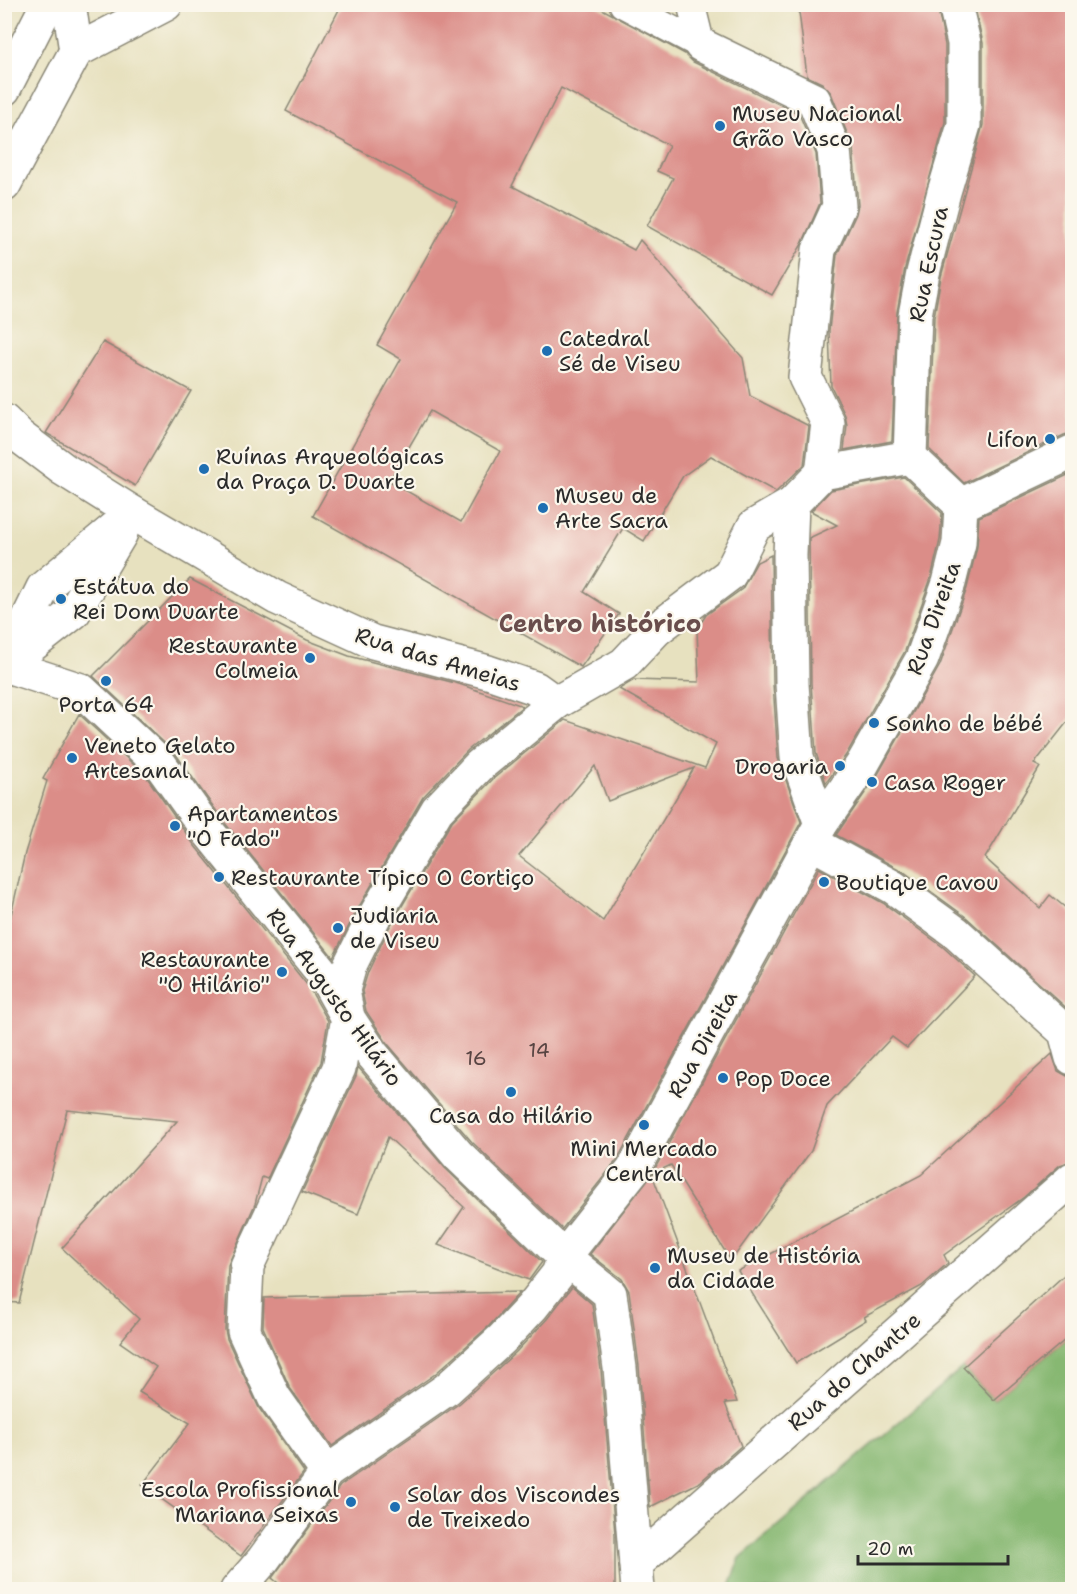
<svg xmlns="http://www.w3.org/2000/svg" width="1077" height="1594" font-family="'Shantell Sans',sans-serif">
<rect width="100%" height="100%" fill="#fbf7ec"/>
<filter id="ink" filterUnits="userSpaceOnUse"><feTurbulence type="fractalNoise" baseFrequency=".0167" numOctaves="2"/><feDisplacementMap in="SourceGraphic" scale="12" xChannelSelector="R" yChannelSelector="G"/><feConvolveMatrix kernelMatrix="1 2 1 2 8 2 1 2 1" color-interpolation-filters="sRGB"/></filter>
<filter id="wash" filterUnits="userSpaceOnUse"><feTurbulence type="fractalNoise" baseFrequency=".008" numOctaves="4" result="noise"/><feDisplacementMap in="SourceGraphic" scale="24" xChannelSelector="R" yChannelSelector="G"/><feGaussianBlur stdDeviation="1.35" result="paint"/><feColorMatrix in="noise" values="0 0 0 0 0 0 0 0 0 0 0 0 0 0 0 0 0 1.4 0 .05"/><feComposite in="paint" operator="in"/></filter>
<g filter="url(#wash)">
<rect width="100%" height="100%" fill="#e7e1bf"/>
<polygon fill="#87b872" stroke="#59724e" stroke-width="1.5" points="1072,1313 1072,1589 729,1590 740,1558 963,1367 994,1400 1070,1336 1060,1324"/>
<g id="blocks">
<g fill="#db8d88" fill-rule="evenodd">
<path d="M342,4h251l92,50 8,8 106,52 17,40 4,49 -18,41 -30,51 -125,-69 26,-48 -16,-7 12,-26 -108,-57 -49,98 122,64 6,-10 103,118 7,38 59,30 -5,39 -28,27 -65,-36 -28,20 -39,65 -21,-13 -39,64 35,22 -38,53 -268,-151 88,-157 -24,-14 80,-143 -171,-91zM430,411l70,40 -39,71 -72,-41z"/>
<polygon points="798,4 937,4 945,45 945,122 905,268 897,312 892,441 844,450 847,425 845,415 831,386 829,331 837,255 856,214 858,205 853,148 831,93 822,83 807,76"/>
<polygon points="974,4 1072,4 1072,433 1064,435 964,483 929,449 934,317 941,277 983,125 983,43"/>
<polygon points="103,342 191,391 135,486 46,433"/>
<polygon points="1072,473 1072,716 1034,764 1040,767 985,858 1040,908 1050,895 1072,913 1072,1013 966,917 904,872 836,835 878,774 940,665 967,588 977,547 979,517"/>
<polygon points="904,477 942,513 940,540 931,578 905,651 846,755 826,783 816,753 811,683 809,538 837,525 811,511 831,490"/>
<path d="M771,555l2,129 5,74 23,64 -184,338 -55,69 -90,-87 -85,-99 -21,-32 -4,-20 6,-19 21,-44 63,-107 41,-42 72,-59 140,48 11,-24 -97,-55 15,-9 65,2 -2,-53 9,-14 36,-26 15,-27zM595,766l13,35 86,-33 -91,153 -84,-65z"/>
<polygon points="190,579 307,640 349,656 459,684 523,706 468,750 423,797 357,910 333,957 225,823 175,753 93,676"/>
<polygon points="79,714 146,776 195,846 308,986 328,1021 321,1062 267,1179 262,1177 255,1204 228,1265 225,1330 227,1339 259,1408 304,1472 241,1556 142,1485 190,1423 139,1392 156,1367 120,1342 139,1319 62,1248 177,1121 67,1110 19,1303 4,1302 4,946 25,853 47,781 43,779"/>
<polygon points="819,868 883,903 943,947 975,976 907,1048 892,1037 827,1106 811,1151 731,1261 671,1165 652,1174"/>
<polygon points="1052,1054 1058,1071 1067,1076 1072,1076 1072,1161 1060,1165 1024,1197 944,1255 948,1263 922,1286 864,1317 866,1320 796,1363 738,1271 921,1175"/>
<polygon points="358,1067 445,1168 542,1262 529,1280 438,1245 464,1207 388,1137 358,1214 302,1192 356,1076"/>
<polygon points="652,1174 737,1402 725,1403 741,1446 700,1482 650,1507 639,1366 629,1291 622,1279 590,1254"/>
<polygon points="1072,1268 1072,1334 994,1400 963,1367"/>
<polygon points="572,1287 592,1304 601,1370 615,1534 615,1590 287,1590 272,1578 340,1486 460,1403 516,1352 547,1319"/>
<polygon points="520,1292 489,1326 435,1374 332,1446 290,1388 263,1327 264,1298"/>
</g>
</g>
</g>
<g filter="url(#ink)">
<use href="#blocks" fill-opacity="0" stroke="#898675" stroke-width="1.5"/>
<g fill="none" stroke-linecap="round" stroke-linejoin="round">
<g stroke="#898675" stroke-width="30">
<g id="lane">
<polyline points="623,4 701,45"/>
<polyline points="691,4 701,45"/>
</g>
</g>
<g stroke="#898675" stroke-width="36">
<g id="street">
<polyline points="69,4 76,51"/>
<polyline points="955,4 964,43 964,125 944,192 923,273 915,315 910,457 961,505"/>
<polyline points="701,45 814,100 834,150 839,206 819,250 805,377 828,423 822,473"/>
<polyline points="76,51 166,4"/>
<polyline points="4,89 47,5 45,4"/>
<polyline points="4,185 76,51"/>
<polyline points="4,421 19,436 63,469 133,513 277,598 373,642 488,672 535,688 556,703 624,664 657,629 730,574 754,526 792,504 822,473 910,457"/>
<polyline points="792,504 790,555 792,684 797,757 821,824"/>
<polyline points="13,660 74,612 121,533"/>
<polyline points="4,665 81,690 160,764 210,834 324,975 348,1018 372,1054 458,1155 564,1257 610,1294 620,1368 638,1590"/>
<polyline points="4,668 43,588 133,513"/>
<polyline points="812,843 893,887 955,932 1065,1032 1072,1058"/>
<polyline points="327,1472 274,1397 244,1331 247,1266 339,1068 348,1018 343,990 350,965 373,919 437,810 480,765 556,703"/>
<polyline points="636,1564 1072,1179"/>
<polyline points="237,1590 263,1560 327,1472 447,1389 502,1339 532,1307 558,1274 564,1257 633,1170 821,824 862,765 922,659 949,583 959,543 961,505 1072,452"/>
</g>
</g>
<use href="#lane" stroke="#fff" stroke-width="27"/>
<use href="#street" stroke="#fff" stroke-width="33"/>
</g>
</g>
<g fill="#1f6fb2" stroke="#fbf7ec" stroke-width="2">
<circle cx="720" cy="126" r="6"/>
<circle cx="547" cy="351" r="6"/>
<circle cx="1050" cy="439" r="6"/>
<circle cx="204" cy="469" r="6"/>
<circle cx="543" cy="508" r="6"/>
<circle cx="61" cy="599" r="6"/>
<circle cx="310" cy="658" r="6"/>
<circle cx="106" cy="681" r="6"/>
<circle cx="874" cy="723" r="6"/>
<circle cx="72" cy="758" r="6"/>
<circle cx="840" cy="766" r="6"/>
<circle cx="872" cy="782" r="6"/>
<circle cx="175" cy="826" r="6"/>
<circle cx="219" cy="877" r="6"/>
<circle cx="824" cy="882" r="6"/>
<circle cx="338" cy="928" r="6"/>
<circle cx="282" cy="972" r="6"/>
<circle cx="723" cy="1078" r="6"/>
<circle cx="511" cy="1092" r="6"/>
<circle cx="644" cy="1125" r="6"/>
<circle cx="655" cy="1268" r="6"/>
<circle cx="351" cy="1502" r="6"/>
<circle cx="395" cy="1507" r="6"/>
</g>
<g text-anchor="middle" stroke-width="4.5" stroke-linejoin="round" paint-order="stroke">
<g font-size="20" fill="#574442">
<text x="539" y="1057">14</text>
<text x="476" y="1065">16</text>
</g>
<g font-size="22" fill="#2b2b2b" stroke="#fbf7ec" text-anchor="start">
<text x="732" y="121">Museu Nacional<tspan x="732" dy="25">Grão Vasco</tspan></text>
<text x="559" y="346">Catedral<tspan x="559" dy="25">Sé de Viseu</tspan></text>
<text x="1038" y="447" text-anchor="end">Lifon</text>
<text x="216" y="464">Ruínas Arqueológicas<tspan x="216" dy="25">da Praça D. Duarte</tspan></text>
<text x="555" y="503">Museu de<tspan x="555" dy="25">Arte Sacra</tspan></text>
<text x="73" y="594">Estátua do<tspan x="73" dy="25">Rei Dom Duarte</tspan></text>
<text x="298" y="653" text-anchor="end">Restaurante<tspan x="298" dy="25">Colmeia</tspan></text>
<text x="106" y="712" text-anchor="middle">Porta 64</text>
<text x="886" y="731">Sonho de bébé</text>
<text x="84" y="753">Veneto Gelato<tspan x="84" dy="25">Artesanal</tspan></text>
<text x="828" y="774" text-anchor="end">Drogaria</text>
<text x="884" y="790">Casa Roger</text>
<text x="187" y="821">Apartamentos<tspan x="187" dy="25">"O Fado"</tspan></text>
<text x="231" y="885">Restaurante Típico O Cortiço</text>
<text x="836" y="890">Boutique Cavou</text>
<text x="350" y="923">Judiaria<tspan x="350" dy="25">de Viseu</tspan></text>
<text x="270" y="967" text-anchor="end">Restaurante<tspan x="270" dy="25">"O Hilário"</tspan></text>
<text x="735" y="1086">Pop Doce</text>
<text x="511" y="1123" text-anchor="middle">Casa do Hilário</text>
<text x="644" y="1156" text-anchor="middle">Mini Mercado<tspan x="644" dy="25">Central</tspan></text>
<text x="667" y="1263">Museu de História<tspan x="667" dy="25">da Cidade</tspan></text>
<text x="339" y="1497" text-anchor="end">Escola Profissional<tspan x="339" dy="25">Mariana Seixas</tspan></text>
<text x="407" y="1502">Solar dos Viscondes<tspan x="407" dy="25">de Treixedo</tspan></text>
</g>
<g font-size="22" fill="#2b2b2b" stroke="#fbf7ec">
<text transform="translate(928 264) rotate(-78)" y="8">Rua Escura</text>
<text transform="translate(933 618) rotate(-70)" y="8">Rua Direita</text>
<text transform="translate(438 659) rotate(17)" y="8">Rua das Ameias</text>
<text transform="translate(335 997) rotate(54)" y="8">Rua Augusto Hilário</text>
<text transform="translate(702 1044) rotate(-61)" y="8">Rua Direita</text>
<text transform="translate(854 1371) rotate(-41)" y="8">Rua do Chantre</text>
</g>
<g font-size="24" font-weight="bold" fill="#694d4c" stroke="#fbf7ec">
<text x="600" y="632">Centro histórico</text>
</g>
</g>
<rect width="1077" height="1594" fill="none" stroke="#fbf7ec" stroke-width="24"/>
<path d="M858 1555v9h150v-9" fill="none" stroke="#2b2b2b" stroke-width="3"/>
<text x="867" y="1555" font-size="18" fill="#2b2b2b" stroke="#fbf7ec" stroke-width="4.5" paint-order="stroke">20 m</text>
</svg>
